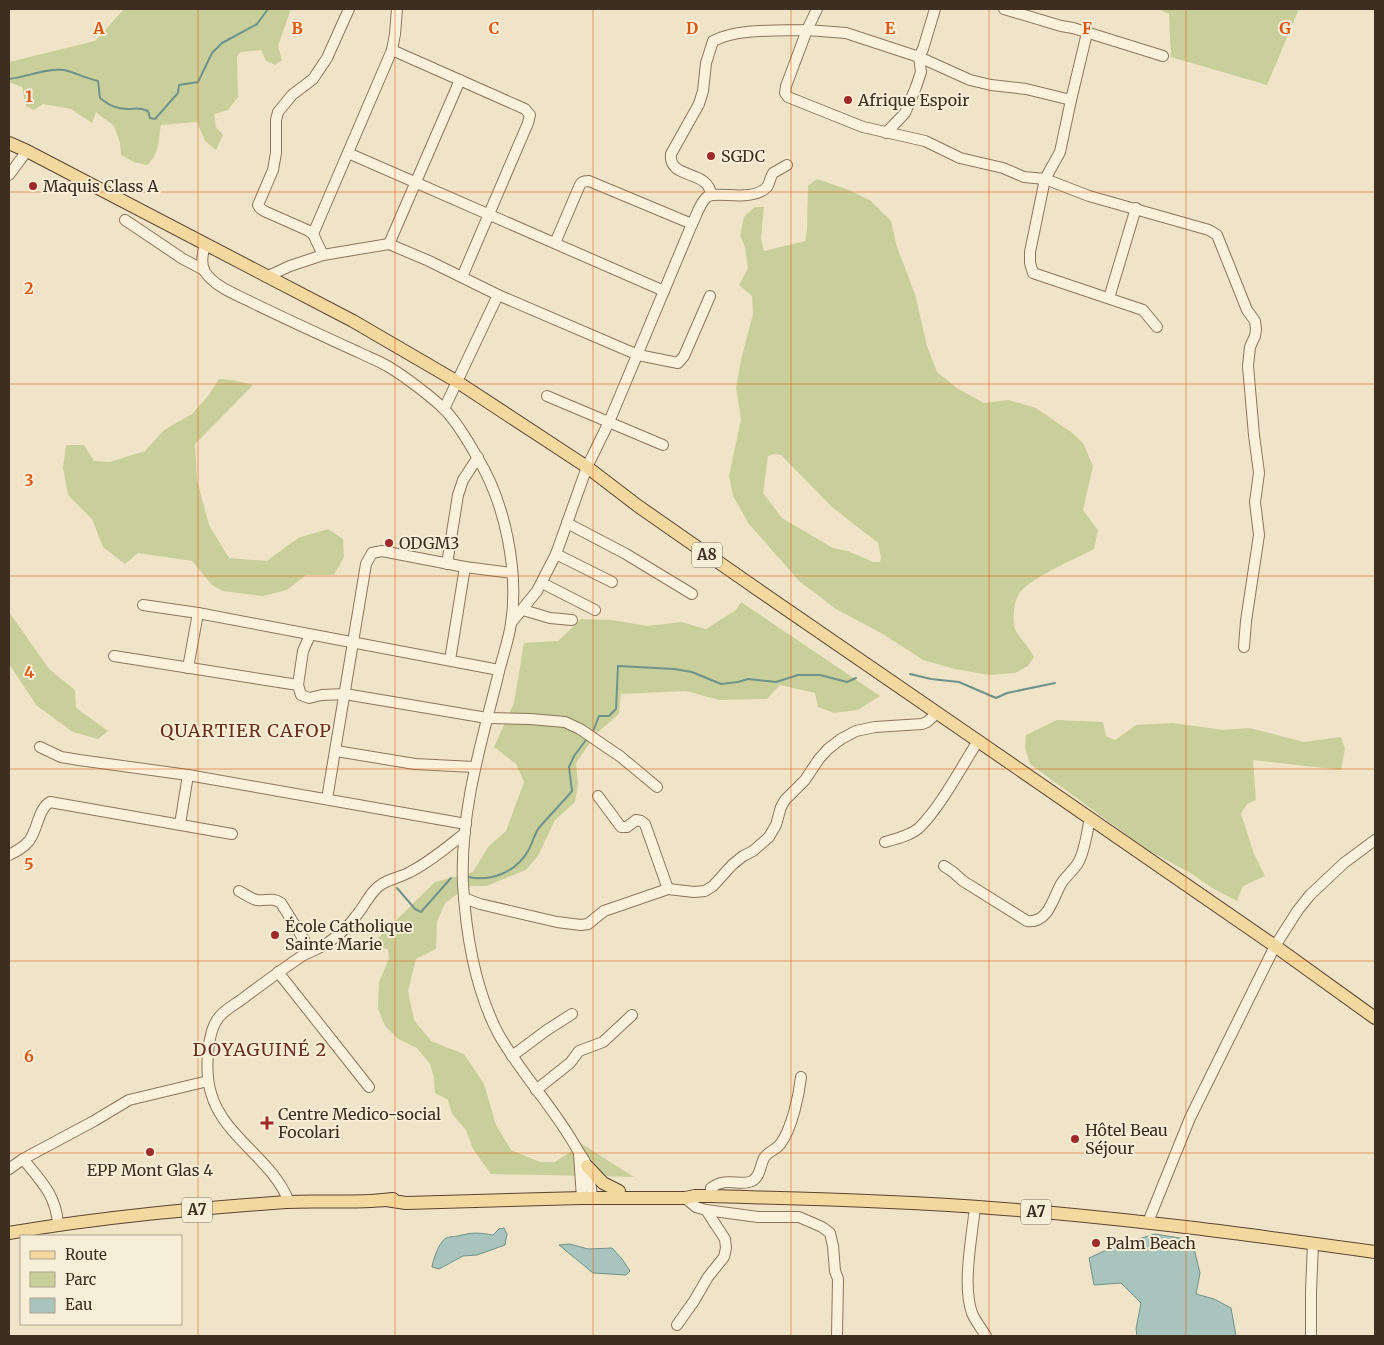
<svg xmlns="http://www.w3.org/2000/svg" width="1384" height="1345" font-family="Merriweather,serif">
<rect width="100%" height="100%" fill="#f0e4c8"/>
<g fill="#c9cf9b" fill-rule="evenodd">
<path d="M124,9h167l-13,37 4,14 -7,5 -9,-4 -5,-11 -20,2 -4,4 1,41 -10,13 -14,4 2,13 7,8 -7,15 -11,-9 -8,-19 -36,3c-3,15 -1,29 -14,40l-13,-3 -13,-7 -1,-12 -6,-17 -18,-14 -4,11 -21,-14 -28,-5 -9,6 -8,-4 -4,-19 -13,-5v-20l86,-21z"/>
<polygon points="1158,9 1299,9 1267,85 1171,57 1169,14"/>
<path d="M817,179l32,11 22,11 20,20 6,26 18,47 12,52 10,26 20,16 27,15 25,-3 27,8 35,24 12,11 10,23 -10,44 15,20 -4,19c-21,11 -55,25 -72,41 -8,7 -11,31 -6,41 5,9 13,16 18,26l-6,9 -13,7 -26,2 -34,-6 -32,-9 -40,-26 -47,-25 -37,-28 -50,-57 -16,-28 -4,-20 12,-57 -5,-31 5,-28 12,-46 -1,-18 -13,-11 9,-17 -3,-21 -5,-12 4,-18 11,-10h9l-3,31 3,13 41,-10 2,-12 1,-43zM774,454l7,1 51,52 46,36 3,15 -1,4h-7l-25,-11 -15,-3 -51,-30 -19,-25 5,-37z"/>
<polygon points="219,379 232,380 253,385 195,444 197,480 209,525 229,558 267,561 298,538 328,529 343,539 344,557 334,575 306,575 287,590 263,596 223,591 212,585 192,561 138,553 125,564 103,547 92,519 68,495 63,468 66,445 84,445 94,461 110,462 145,451 164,430 192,414 208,396"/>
<polygon points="741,602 880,696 858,710 834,713 818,707 815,693 780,685 767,699 719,700 686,691 621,694 619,714 596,734 576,763 578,784 575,802 555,820 538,856 526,870 486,886 469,886 445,903 437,922 436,949 416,959 408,991 414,1020 431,1041 464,1054 484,1084 496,1125 511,1150 540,1162 555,1162 582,1144 634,1177 491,1174 473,1149 466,1130 452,1114 448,1100 435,1093 434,1078 430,1064 417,1048 398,1039 385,1026 378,1009 379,982 389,959 388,949 375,947 379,937 435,882 473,872 488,847 506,831 524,782 516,764 494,747 514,703 524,643 558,641 581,619 612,620 647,626 681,622 706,629 736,610"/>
<polygon points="9,612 49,669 75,690 76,708 108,731 98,739 73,732 37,706 9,664"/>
<polygon points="1057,720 1103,722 1106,736 1115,740 1136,725 1173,723 1223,730 1250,728 1304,742 1341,737 1345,749 1341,770 1253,760 1256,800 1247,804 1241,814 1254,854 1265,876 1243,886 1237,901 1212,888 1189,872 1149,851 1030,764 1025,748 1026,735"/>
</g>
<g fill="#a9c4bc" stroke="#6f938a">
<path d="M504,1228l3,6 -2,11 -28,10 -14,1 -24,13 -7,-2c1,-7 7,-25 14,-29 4,-2 11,-1 16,-3 13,-3 18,-2 31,0l6,-6z"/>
<polygon points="1155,1234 1192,1240 1200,1273 1196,1294 1214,1299 1231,1308 1236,1336 1137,1336 1136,1329 1141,1303 1121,1283 1094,1285 1089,1258 1115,1246"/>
<polygon points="570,1244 588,1249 612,1248 622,1259 630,1271 626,1275 593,1273 559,1245"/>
</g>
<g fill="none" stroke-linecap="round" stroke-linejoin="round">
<g stroke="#6f938a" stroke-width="2">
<path d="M9,79c18,-2 36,-11 55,-9 10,2 23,9 34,11l2,17c9,7 16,11 27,11 10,0 11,-2 21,2l2,7 5,1 23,-26 1,-8 19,-3 14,-29 10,-10 35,-19 11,-15"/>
<polyline points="910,674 931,679 959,682 996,698 1007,693 1055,683"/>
<polyline points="592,734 599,716 609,716 616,709 618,666 674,669 692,672 721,684 738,682 748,679 776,682 798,675 820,675 847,682 856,678"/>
<path d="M468,877c23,5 48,-5 60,-26 4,-7 6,-15 10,-22 11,-13 23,-25 34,-38l-3,-24 5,-11 12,-16"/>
<polyline points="397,888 415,909 421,912 451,878"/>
</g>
<g stroke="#8d765c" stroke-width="12">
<g id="minor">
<polyline points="817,9 807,30 846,33 919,57 970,80 991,85 1026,89 1071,100 1060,152 1045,179 1030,252 1030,263 1033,273 1143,310 1157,327"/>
<polyline points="1004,9 1061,26 1073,28 1163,56"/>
<polyline points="392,50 525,109 530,115 528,123 462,277"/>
<polyline points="1071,100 1087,33"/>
<polyline points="886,133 905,113 916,87 921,72 919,57 923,49 935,9"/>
<polyline points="348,153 664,291"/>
<polyline points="9,175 27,151"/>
<path d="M711,195c-2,-26 -43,-15 -40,-41l28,-50 4,-13 3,-28 7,-22c25,-13 66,-10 94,-11l-21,56 -1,7 3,4 75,30 62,14 35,17 43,10 21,9 21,2 44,17 120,34 8,5 30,75 8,11 1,8 -1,7 -5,11 -2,19 6,69 5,38 -4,29 4,33 -13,86 -2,26"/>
<polyline points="125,220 183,259 204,270"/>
<polyline points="313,234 307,230 264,211 260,208 258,205 273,170 276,153 276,120 278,112 292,95 313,79 327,58 349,9"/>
<path d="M555,243l24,-56c2,-5 4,-6 10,-6l103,43"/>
<path d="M205,244c-2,9 -5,19 0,28 10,15 32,23 48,31 35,17 70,33 105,49 10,5 21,9 31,15 15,9 43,30 55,42 13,13 24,32 33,48 28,45 42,114 34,167 -3,19 -10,37 -14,56 -17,67 -37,134 -34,204 3,51 12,106 36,151 23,40 56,74 78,114 3,6 7,9 9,15 4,11 5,22 6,34"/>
<polyline points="389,244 460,80"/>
<polyline points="323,255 313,234 392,50 395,34 397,9"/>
<polyline points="266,277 290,266 323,255 389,244 429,261 498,295 638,355 678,363 684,356 710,296"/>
<polyline points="1109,298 1136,208"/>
<polyline points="547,396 663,445"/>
<polyline points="444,409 498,295"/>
<polyline points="567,523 626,554 692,594"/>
<polyline points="556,554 612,582"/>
<polyline points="447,564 458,495 463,480 478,457"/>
<polyline points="542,583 595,610"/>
<polyline points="143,605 198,613 499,670"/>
<polyline points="523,610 550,618 572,620"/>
<path d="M511,623l26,-32 19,-37 31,-87 22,-45 83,-198c4,-7 8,-22 15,-27 9,-7 45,6 60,-10 3,-4 3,-10 6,-14l14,-8"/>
<polyline points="114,656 298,685 301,695 309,698 322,695 345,694 487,718 530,719 565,722 580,729 621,757 657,787"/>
<polyline points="450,660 465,567"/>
<polyline points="188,668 198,613"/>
<polyline points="298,685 303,651 310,635"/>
<polyline points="40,747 61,757 79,760 188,775 466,824"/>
<polyline points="336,751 415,764 474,767"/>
<polyline points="598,796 621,827 627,827 636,820 641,821 645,824 668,889"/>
<polyline points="327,799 366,564 372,553 382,551 465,567 512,573"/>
<polyline points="180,824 188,775"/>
<path d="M885,842c11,-3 27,-7 35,-15 21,-21 42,-61 58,-86"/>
<path d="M9,855c8,-4 14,-7 20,-14 9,-12 9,-32 21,-39l182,32"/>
<path d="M944,866l9,6 10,9 64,40c21,3 26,-23 34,-37 4,-7 12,-13 17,-21 7,-12 9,-31 12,-45"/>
<path d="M239,891c6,3 12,8 18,9 10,1 15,-3 24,3l30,48"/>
<polyline points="464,898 480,904 557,922 581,925 588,924 604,911 668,889 694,892 705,891 713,886 732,865 743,856 753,851 769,837 776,825 781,807 785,800 805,780 819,759 828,749 841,739 856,731 875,727 922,724 927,722 937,713"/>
<polyline points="278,972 369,1087"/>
<polyline points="512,1056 547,1030 572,1014"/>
<polyline points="536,1090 570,1063 579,1051 603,1042 632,1015"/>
<polyline points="579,1154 582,1198"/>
<path d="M23,1159c18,22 33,36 35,65"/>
<polyline points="9,1169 23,1159 94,1121 129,1100 208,1081"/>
<path d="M710,1196l1,-8c16,-12 29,-1 41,-7 9,-5 8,-16 12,-23 4,-7 13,-8 17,-15 11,-15 18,-48 20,-66"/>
<polyline points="685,1198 696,1207 706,1210 758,1217 799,1217 822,1227 830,1233 833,1246 835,1271 838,1279 837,1336"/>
<path d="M289,1202c-16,-43 -66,-65 -78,-109 -6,-19 -5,-62 9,-77 5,-6 14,-11 21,-16 20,-15 40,-30 61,-44 9,-5 19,-8 27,-14 10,-7 20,-16 27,-26 9,-10 14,-25 26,-32 8,-5 19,-7 28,-12 20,-10 37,-25 55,-39"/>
<path d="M975,1207c-3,29 -13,79 -3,106 2,6 11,18 14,23"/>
<polyline points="1148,1222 1190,1118 1275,946 1298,910 1310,895 1344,863 1375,840"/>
<polyline points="677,1325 694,1301 708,1277 724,1257 726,1248 725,1239 706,1210"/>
<polyline points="1311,1336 1311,1292 1313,1243"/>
</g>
</g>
<g stroke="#5b4430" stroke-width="14">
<g id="major">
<polyline points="9,143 27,151 353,321 456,381 587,467 638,506 757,589 978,741 1275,946 1375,1018"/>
<polyline points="587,1166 603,1183 619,1191"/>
<path d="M386,1200l20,3 176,-5h103l10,-2h15c98,3 196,5 294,13 124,9 248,26 371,43"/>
<path d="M9,1233c91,-16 184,-24 277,-31 35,-2 72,2 107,-3"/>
</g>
</g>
<use href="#minor" stroke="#faf1dc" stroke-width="10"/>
<use href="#major" stroke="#f3d9a0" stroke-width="12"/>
</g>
<path fill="none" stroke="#df570d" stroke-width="1" stroke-opacity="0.55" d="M198,9v1327M395,9v1327M593,9v1327M791,9v1327M989,9v1327M1186,9v1327M9,192h1366M9,384h1366M9,576h1366M9,769h1366M9,961h1366M9,1153h1366"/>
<g fill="#9e2a2b" stroke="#f7eed8" stroke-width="2">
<circle cx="848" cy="100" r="5"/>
<circle cx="711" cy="156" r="5"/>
<circle cx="33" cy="186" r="5"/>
<circle cx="389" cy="543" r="5"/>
<circle cx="275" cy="935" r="5"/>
<path d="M264.5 1115.5h5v5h5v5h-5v5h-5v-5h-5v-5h5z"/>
<circle cx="1075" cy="1139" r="5"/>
<circle cx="150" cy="1152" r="5"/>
<circle cx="1096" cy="1243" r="5"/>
</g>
<g text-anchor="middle" stroke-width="4" stroke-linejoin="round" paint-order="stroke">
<g fill="#f7eed8" stroke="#756857" stroke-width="1">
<rect x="692" y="542.5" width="30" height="25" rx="4"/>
<rect x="182" y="1197.5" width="30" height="25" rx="4"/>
<rect x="1021" y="1199.5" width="30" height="25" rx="4"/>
</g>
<g font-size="15" font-weight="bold" fill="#3d2e20">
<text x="707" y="560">A8</text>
<text x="197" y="1215">A7</text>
<text x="1036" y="1217">A7</text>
</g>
<g font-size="16" fill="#3d2e20" stroke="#f7eed8" text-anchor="start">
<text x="858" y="106">Afrique Espoir</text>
<text x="721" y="162">SGDC</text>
<text x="43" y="192">Maquis Class A</text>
<text x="399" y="549">ODGM3</text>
<text x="285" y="932">École Catholique<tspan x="285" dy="18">Sainte Marie</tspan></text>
<text x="278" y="1120">Centre Medico-social<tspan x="278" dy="18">Focolari</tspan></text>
<text x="1085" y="1136">Hôtel Beau<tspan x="1085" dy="18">Séjour</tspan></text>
<text x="150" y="1176" text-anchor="middle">EPP Mont Glas 4</text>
<text x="1106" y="1249">Palm Beach</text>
</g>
<g font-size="18" letter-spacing="1" fill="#6b2e1e" stroke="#f7eed8">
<text x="246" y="737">QUARTIER CAFOP</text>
<text x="260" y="1056">DOYAGUINÉ 2</text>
</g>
</g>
<g font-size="16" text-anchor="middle" font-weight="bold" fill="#df570d" stroke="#f7eed8" stroke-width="4" stroke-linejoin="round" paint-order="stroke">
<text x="99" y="34">A</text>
<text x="297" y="34">B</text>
<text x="494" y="34">C</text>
<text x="692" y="34">D</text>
<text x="890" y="34">E</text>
<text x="1087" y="34">F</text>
<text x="1285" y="34">G</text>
<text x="29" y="102">1</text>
<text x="29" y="294">2</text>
<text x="29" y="486">3</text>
<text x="29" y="678">4</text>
<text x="29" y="870">5</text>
<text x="29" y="1062">6</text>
</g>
<rect width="1384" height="1345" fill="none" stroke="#3d2e20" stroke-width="20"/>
<rect x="20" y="1235" width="162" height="90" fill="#f7eed8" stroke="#ada18e"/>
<rect x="30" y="1251" width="25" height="8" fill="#f3d9a0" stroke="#ada18e"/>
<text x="65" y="1260" font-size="15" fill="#3d2e20">Route</text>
<rect x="30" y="1272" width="25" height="15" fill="#c9cf9b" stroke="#ada18e"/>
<text x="65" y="1285" font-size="15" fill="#3d2e20">Parc</text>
<rect x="30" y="1298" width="25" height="15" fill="#a9c4bc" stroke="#ada18e"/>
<text x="65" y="1310" font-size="15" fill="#3d2e20">Eau</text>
</svg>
